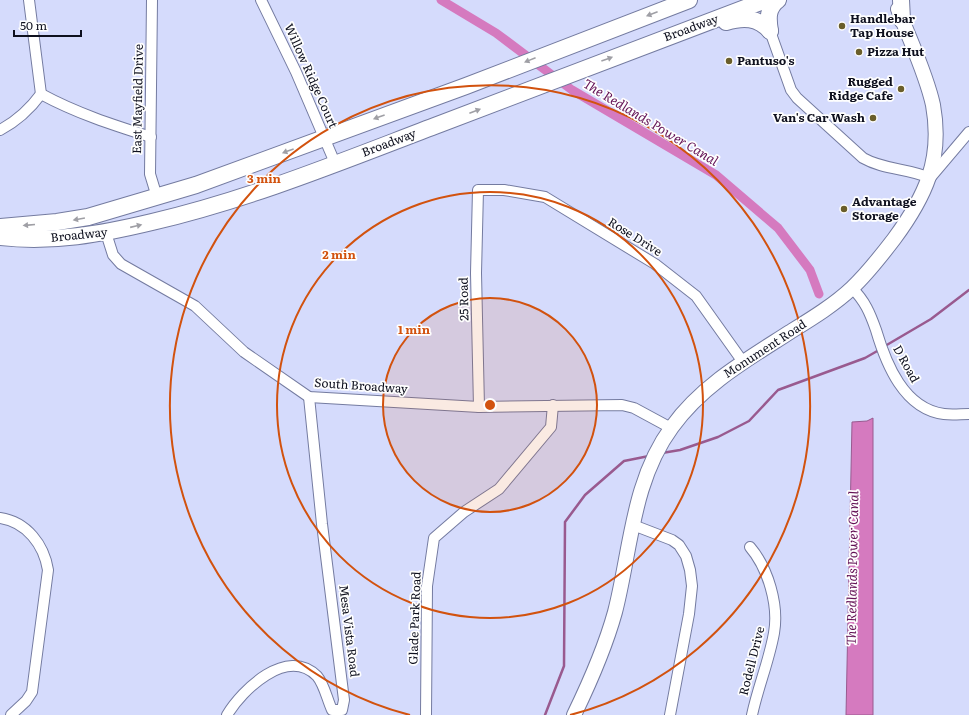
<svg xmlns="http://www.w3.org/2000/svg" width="969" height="715" font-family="Literata,serif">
<rect width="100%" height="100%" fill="#d5dbfc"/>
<polygon fill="#d57abf" stroke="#995a8f" points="873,418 873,715 846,715 852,422 867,421"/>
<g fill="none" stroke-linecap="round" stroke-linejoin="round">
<g stroke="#995a8f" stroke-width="2.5">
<polyline points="885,346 931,319 969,290"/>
<polyline points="662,453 680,450 718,437 749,421 778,390 865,358 879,350"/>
<polyline points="545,715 564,666 565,522 585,495 624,461 649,456"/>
</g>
<polyline stroke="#d57abf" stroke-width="9" points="441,0 496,33 572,90 716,175 778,228 810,270 819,294"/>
<g stroke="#747ba0" stroke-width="12">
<g id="street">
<polyline points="29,0 41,94"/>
<polyline points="152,0 150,174 157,197"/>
<polyline points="261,0 296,72 335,163"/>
<path d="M770,31l21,59 6,8 66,60c21,12 45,10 67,20l39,-46"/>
<path d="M41,94c35,19 72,31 110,43"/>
<path d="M0,130c17,-9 30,-21 41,-36"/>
<polyline points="106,233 113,255 121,264 195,306 244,352 309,397 479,407 622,405 634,408 671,428"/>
<path d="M852,288c13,13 18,25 24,42 10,34 28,79 68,84 8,1 17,0 25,0"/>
<polyline points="479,407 476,273 478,190 504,190 545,197 655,264 696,296 743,362"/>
<path d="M0,518c27,4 44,27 48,52l-16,122 -6,9 -15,14"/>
<polyline points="633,525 672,540 679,545 686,556 690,570 692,586 689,614 670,715"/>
<path d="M750,547c18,21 29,58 24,86 -5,28 -16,54 -22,82"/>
<path d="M227,715c15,-25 60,-69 90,-39 7,8 10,23 15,34h10l2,-10 -22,-176 -13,-127"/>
<polyline points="426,715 427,586 434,538 464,512 499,489 551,427 553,405"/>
</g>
</g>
<g stroke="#747ba0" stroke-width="16">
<path id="secondary" d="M574,715c16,-33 31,-67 41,-103 16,-62 17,-131 57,-185 30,-42 76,-68 118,-95 21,-13 44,-27 62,-44 16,-15 29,-32 42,-49 31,-42 49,-79 39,-134 -7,-32 -23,-64 -35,-96"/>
</g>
<g stroke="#747ba0" stroke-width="18">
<g id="primary">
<polyline points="901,0 902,20"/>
<path d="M726,22c17,-5 32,-5 44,9"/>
<path d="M770,31c-2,-12 -3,-23 8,-31"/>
<polyline points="0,227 57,222 88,217 196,185 466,86 689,0"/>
<path d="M0,237c52,6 102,-3 152,-15 99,-23 193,-62 288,-98 108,-41 217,-82 326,-124"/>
</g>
</g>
<use href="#street" stroke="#fff" stroke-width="10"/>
<use href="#secondary" stroke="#fff" stroke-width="14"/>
<use href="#primary" stroke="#fff" stroke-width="16"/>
</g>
<defs><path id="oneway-solid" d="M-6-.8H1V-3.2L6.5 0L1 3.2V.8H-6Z"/></defs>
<g fill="#9f9fa5">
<use href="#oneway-solid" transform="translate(652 14) rotate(159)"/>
<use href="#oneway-solid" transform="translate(607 59) rotate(-20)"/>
<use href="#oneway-solid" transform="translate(530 60) rotate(158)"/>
<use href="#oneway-solid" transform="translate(475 111) rotate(-21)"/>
<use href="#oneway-solid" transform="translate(379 117) rotate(160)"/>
<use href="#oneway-solid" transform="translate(288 151) rotate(160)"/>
<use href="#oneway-solid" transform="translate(79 219) rotate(170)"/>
<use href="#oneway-solid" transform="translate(29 225) rotate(175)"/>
<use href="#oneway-solid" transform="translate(136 226) rotate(-13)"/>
</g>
<circle cx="490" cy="405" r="107" fill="#d2520e" fill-opacity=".12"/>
<g fill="none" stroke="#d2520e" stroke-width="2">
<circle cx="490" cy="405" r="107"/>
<circle cx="490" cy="405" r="213"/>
<path d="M410 715A320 320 0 1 1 570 715"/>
</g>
<g fill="#6a5e2b" stroke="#fefefe" stroke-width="1.5">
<circle cx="842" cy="26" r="4"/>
<circle cx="859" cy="52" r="4"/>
<circle cx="729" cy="61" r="4"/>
<circle cx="901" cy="89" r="4"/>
<circle cx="873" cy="118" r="4"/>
<circle cx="844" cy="209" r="4"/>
</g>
<g text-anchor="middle" stroke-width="3.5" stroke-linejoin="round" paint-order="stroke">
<g font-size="12" font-weight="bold" fill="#0e101e" stroke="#fefefe" text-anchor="start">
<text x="850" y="23">Handlebar<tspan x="850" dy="14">Tap House</tspan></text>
<text x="867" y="56">Pizza Hut</text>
<text x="737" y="65">Pantuso's</text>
<text x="893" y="86" text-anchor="end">Rugged<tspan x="893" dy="14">Ridge Cafe</tspan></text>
<text x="865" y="122" text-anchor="end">Van's Car Wash</text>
<text x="852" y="206">Advantage<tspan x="852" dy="14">Storage</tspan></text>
</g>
<g font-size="12" fill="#0e101e" stroke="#fefefe">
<text transform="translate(691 28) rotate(-20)" y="4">Broadway</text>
<text transform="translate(311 76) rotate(66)" y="4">Willow Ridge Court</text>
<text transform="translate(138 99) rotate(-89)" y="4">East Mayfield Drive</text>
<text transform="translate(389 143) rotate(-21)" y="4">Broadway</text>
<text transform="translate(79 235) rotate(-6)" y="4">Broadway</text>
<text transform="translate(635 237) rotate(32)" y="4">Rose Drive</text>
<text transform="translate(464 299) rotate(-91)" y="4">25 Road</text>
<text transform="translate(765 349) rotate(-33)" y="4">Monument Road</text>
<text transform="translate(906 364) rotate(61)" y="4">D Road</text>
<text transform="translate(361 386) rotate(4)" y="4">South Broadway</text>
<text transform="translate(415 618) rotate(-88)" y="4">Glade Park Road</text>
<text transform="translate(349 631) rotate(83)" y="4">Mesa Vista Road</text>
<text transform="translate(752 661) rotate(-76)" y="4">Rodell Drive</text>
</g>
<g font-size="13" font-style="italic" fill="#631155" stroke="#fefefe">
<text transform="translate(651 122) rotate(31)" y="5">The Redlands Power Canal</text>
<text transform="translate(852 568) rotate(-89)" y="5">The Redlands Power Canal</text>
</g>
</g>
<circle cx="490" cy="405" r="6" fill="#d2520e" stroke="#fefefe" stroke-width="2"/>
<g font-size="12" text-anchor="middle" font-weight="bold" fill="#d2520e" stroke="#fefefe" stroke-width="3.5" stroke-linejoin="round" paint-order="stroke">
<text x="264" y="183">3 min</text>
<text x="339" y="259">2 min</text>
<text x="414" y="334">1 min</text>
</g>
<path d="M14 30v6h67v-6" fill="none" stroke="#0e101e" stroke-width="2"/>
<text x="20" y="30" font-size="12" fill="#0e101e" stroke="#fefefe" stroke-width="3" paint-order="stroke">50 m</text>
</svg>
